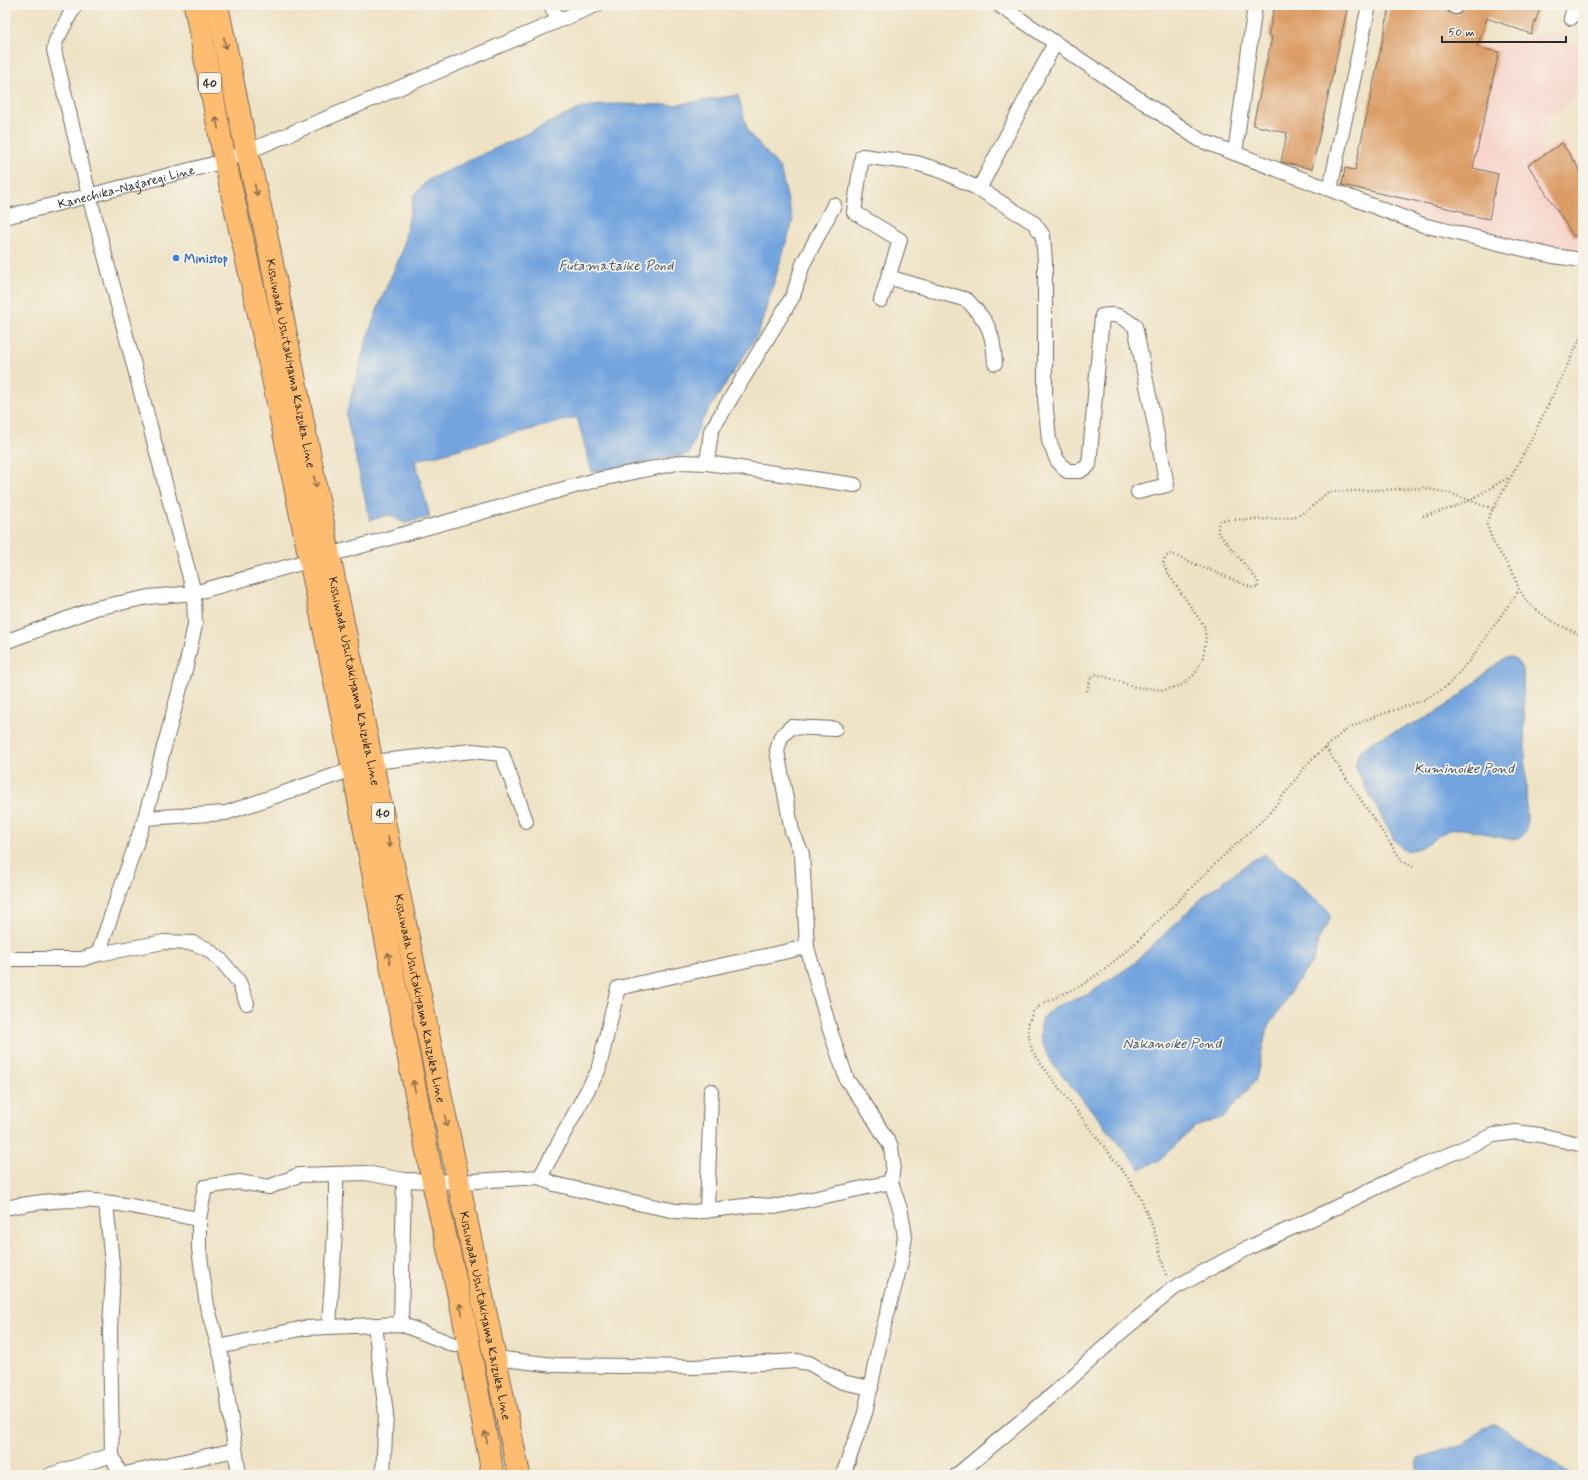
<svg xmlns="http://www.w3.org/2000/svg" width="1588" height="1480" font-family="Mynerve,sans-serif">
<rect width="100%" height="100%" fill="#f7f3e8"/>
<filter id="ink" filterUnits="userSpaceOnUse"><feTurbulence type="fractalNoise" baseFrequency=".025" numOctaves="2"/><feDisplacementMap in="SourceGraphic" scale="8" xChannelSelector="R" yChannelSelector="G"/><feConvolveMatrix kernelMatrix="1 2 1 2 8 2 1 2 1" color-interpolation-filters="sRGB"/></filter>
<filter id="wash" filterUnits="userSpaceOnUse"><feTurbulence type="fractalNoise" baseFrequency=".012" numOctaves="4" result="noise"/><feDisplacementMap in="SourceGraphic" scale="16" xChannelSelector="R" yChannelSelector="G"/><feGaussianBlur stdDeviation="0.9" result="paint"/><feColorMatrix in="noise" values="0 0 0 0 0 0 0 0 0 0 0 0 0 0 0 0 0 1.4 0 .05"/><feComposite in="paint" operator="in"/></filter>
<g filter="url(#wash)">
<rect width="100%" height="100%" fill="#eee2c4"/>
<polygon fill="#f7d1c7" points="1564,29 1583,59 1583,90 1549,118 1539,152 1563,139 1583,170 1583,260 1379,208 1415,31 1485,46"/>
<g fill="#73a4de" stroke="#4f6884">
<polygon points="738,95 748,132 780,168 793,221 758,334 701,422 689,454 592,472 577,417 415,461 430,517 405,523 389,515 370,520 346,415 368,335 382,297 402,252 414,195 428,180 583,107 612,104 675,105"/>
<path d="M1506,657c11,1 13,5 17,15l4,152c-2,6 -3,12 -10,14 -12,5 -44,-11 -61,-9 -16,2 -21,12 -35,18 -4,2 -10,3 -15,5l-12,-12 -39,-73c2,-5 2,-13 6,-17 21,-17 50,-23 74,-37 26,-15 46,-39 71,-56z"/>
<polygon points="1264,854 1328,910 1330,918 1320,936 1312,963 1293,987 1266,1032 1256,1080 1224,1117 1195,1127 1158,1161 1140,1169 1049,1059 1040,1037 1042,1019 1054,1007 1087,995 1132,965 1206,894 1250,862"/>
<polygon points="1493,1424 1507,1431 1571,1475 1419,1475 1416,1468 1418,1458 1464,1444 1484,1427"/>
</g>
<g id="blocks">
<g fill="#db9d66">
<polygon points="1275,5 1292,5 1314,10 1315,5 1348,5 1312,169 1281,162 1287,133 1253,125 1272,37 1268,36"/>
<polygon points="1390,5 1445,5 1447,6 1448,12 1455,15 1460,14 1464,5 1541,5 1531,34 1487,18 1477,47 1499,52 1473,168 1498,174 1489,219 1464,214 1465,212 1342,185 1345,168 1355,170"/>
<polygon points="1562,143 1583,175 1583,231 1574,237 1528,165"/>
</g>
</g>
</g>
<g filter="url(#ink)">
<use href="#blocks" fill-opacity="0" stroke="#6f6b61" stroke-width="1"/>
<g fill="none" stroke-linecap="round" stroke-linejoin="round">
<g stroke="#6f6b61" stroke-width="16">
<g id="street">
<polyline points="551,5 558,20"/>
<polyline points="999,5 1200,140 1423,225 1553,256 1583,260"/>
<polyline points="1455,7 1456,5"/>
<polyline points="1571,18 1575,5"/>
<polyline points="1235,153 1255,5"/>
<polyline points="979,189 1055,43"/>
<polyline points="1330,189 1369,5"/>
<path id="s1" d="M5,217l220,-56 371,-156"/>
<path d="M888,277l79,23c22,23 26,31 28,63"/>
<path d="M881,300l19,-60 -46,-28 8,-56 54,7 26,8 37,18 55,34 9,13 2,25v137l4,43 8,19 10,11h13l9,-6 13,-149c17,-3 19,1 33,10l32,159 -29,7"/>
<polyline points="707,463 711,431 793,296 803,264 834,205"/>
<polyline points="5,642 96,608 149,597 194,593 596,480 682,462 707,463 855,485"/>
<polyline points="373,762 472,751 502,754 526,821"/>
<polyline points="145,818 226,813 353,769"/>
<polyline points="98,954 164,942 193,943 207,949 220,959 239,982 247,1003"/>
<polyline points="5,959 82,959 98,954 145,818 186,666 195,625 194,593 89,195 54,50 56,41 75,5"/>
<polyline points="540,1177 598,1071 618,988 807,947"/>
<polyline points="106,1203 113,1274 110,1329 112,1455 120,1475 235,1450"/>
<path d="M5,1208c24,-5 48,-8 73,-8 40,1 81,12 121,19l6,-32 34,-5 30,5 30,-12 66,-2 39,7 55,2 81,-5 14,7 79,18 43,9 18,1 59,-7 26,1 112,-24 2,-18 -2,-17 -23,-38 -21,-29 -18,-53 -22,-80 -5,-93 -10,-23 -15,-80 4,-14 10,-10 44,2"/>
<polyline points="707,1211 711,1091"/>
<polyline points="199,1219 199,1249 207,1306 222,1359 239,1475"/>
<polyline points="401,1324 404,1180"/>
<polyline points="375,1325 386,1414 383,1475"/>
<path d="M329,1327c3,-51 8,-102 7,-153"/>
<polyline points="219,1347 304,1328 401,1324 454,1345 468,1344"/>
<polyline points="495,1358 554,1365 695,1367 796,1361 809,1363 842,1382 871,1388"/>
<polyline points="50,1475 112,1455"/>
<polyline points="843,1475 865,1413 881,1337 900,1266 905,1237 901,1212 891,1182"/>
<polyline points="957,1475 1057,1391 1121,1332 1174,1288 1250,1247 1320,1215 1400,1176 1494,1135 1516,1132 1540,1135 1583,1145"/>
</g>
</g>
<g stroke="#6f6b61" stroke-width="24">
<g id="primary">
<polyline points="195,5 225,161 270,364 353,769 433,1182 463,1314 493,1475"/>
<path id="s2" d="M217,5l30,147 19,81 63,322 190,920"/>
</g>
</g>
<g stroke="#6f6b61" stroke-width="2.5" stroke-dasharray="1 3" stroke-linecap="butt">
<polyline points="1423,516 1449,509 1470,500 1509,477"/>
<polyline points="1582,636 1550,620 1530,605 1519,590 1514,575 1493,542 1486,522 1530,442 1583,333"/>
<path d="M1087,691l4,-14 6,-3 38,13 29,3 18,-5 13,-11 8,-17 3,-18 -2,-13 -35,-51 -6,-11 2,-7 6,-3 82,34h5v-7l-40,-49v-7l3,-5c16,-1 69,1 80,-6 10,-5 18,-14 27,-22l96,-4 25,5 44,16"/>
<polyline points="1326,748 1402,861 1413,867"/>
<polyline points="1166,1275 1155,1233 1141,1199 1128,1178 1041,1064 1032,1050 1029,1037 1028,1023 1033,1012 1042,1004 1082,985 1104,970 1139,940 1221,858 1268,815 1310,761 1343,732 1365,720 1424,700 1447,686 1470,660 1519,590"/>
</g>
<use href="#street" stroke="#fff" stroke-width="14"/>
<use href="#primary" stroke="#febc70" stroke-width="22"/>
</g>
<defs><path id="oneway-shaft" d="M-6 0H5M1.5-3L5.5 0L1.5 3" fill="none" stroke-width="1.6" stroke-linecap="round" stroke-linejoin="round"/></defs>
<g stroke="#8a6c4a">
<use href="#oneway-shaft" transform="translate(225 43) rotate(79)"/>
<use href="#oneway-shaft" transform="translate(217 123) rotate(-101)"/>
<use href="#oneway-shaft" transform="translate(256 190) rotate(76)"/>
<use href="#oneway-shaft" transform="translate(315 482) rotate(79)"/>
<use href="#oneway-shaft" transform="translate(389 842) rotate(79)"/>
<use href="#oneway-shaft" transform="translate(389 958) rotate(-101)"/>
<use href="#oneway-shaft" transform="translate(414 1086) rotate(-101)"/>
<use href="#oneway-shaft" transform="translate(446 1121) rotate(78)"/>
<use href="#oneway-shaft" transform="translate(461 1309) rotate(-102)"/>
<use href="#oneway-shaft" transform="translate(486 1437) rotate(-101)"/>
</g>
</g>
<circle fill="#3f7fe0" stroke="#f7f3e8" stroke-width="1.5" cx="176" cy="258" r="4"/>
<g text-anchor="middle" stroke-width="3.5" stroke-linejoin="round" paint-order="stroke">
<g fill="#f7f3e8" stroke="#686764" stroke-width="1">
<rect x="199" y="73" width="22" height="20" rx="3"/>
<rect x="372" y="803" width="22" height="20" rx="3"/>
</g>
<g font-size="12" font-weight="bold" fill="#2b2b2b">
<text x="210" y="87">40</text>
<text x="383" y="817">40</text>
</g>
<g font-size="13" fill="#2b2b2b" stroke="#f7f3e8">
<text dy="5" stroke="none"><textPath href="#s1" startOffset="125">Kanechika-Nagaregi Line</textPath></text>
<text dy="5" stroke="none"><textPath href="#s2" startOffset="366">Kishiwada Ushitakiyama Kaizuka Line</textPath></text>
<text dy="5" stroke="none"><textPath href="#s2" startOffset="690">Kishiwada Ushitakiyama Kaizuka Line</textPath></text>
<text dy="5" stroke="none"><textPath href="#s2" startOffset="1014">Kishiwada Ushitakiyama Kaizuka Line</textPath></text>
<text dy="5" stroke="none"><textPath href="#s2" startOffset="1338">Kishiwada Ushitakiyama Kaizuka Line</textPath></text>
</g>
<g font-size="13" font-weight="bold" fill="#366cbe" stroke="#f7f3e8" text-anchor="start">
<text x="184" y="263">Ministop</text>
</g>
<g font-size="14" font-style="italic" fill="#44556a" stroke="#f7f3e8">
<text x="616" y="270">Futamataike Pond</text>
<text x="1464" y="773">Kuminoike Pond</text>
<text x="1172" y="1048">Nakanoike Pond</text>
</g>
</g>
<rect width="1588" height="1480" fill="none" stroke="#f7f3e8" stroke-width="20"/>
<path d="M1442 36v6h124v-6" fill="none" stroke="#2b2b2b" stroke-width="2"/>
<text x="1448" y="36" font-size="12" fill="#2b2b2b" stroke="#f7f3e8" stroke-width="3" paint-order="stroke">50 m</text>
</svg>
